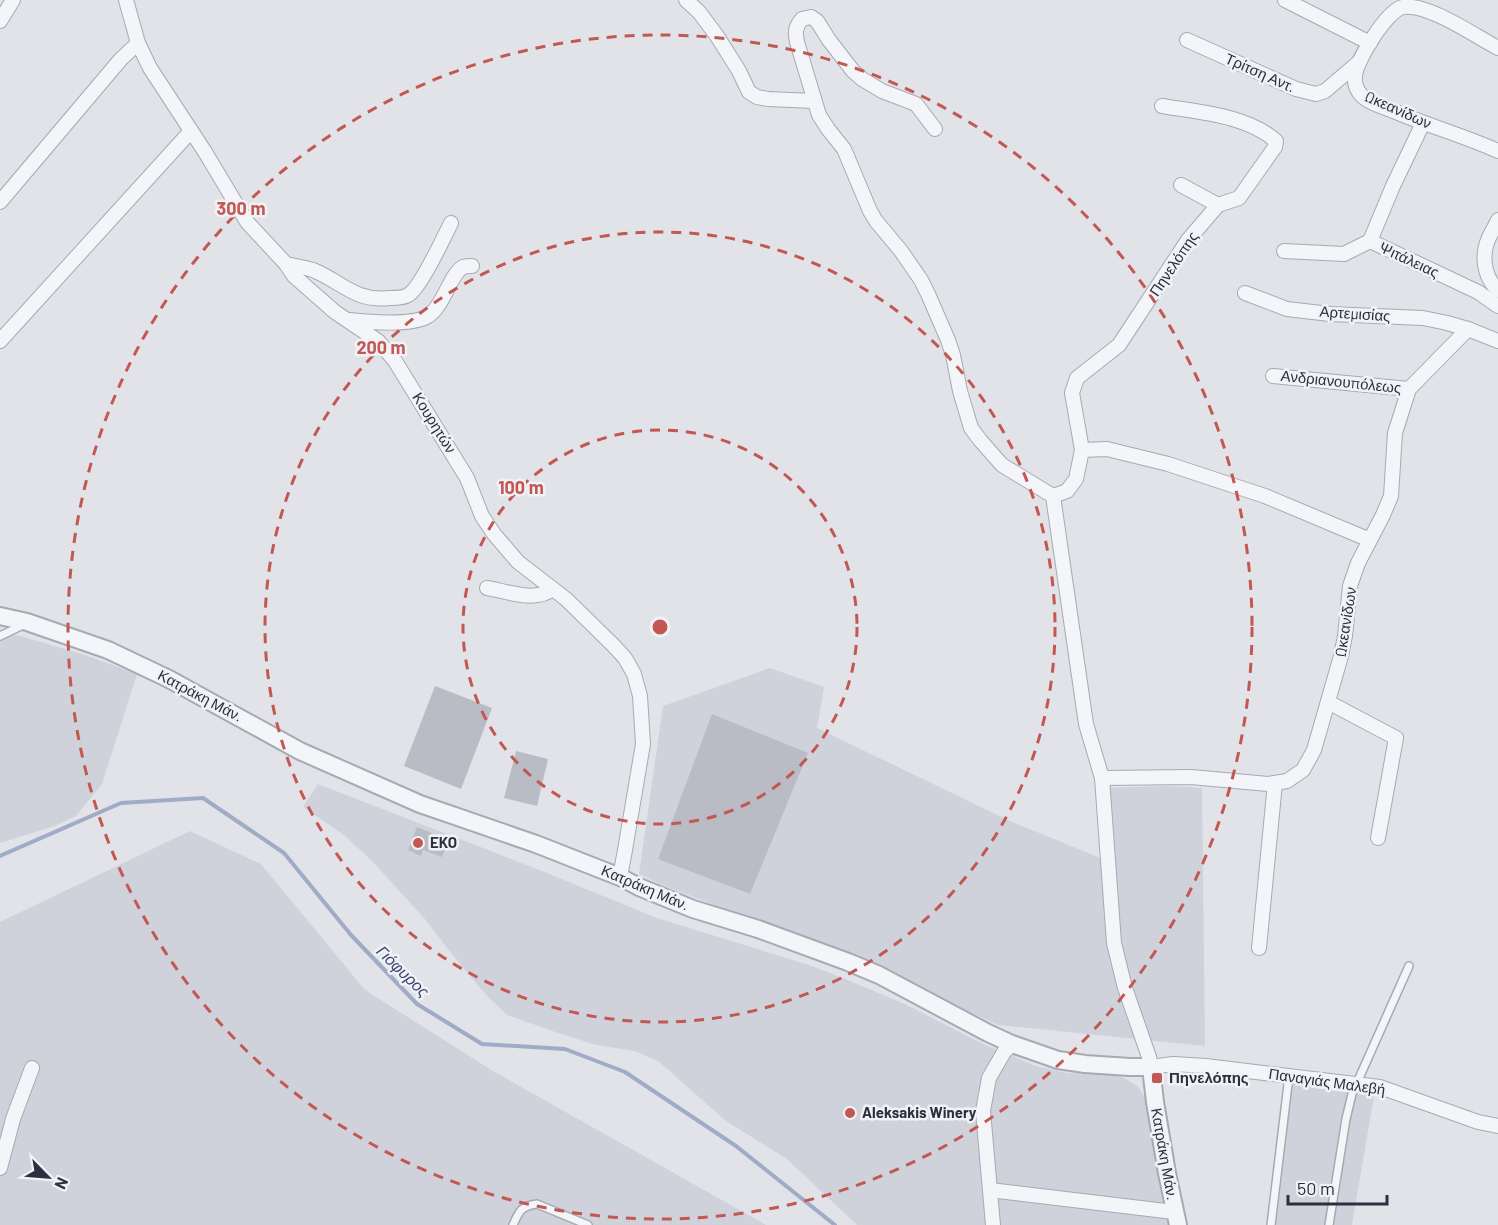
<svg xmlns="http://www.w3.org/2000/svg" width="1498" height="1225" font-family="Barlow,sans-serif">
<rect width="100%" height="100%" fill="#e2e3e9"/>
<g fill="#d0d2db">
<polygon points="0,630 85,655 137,674 102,784 76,816 55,826 0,843"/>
<polygon points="770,668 824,687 817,728 1010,821 1115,864 1108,788 1167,786 1202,788 1205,1046 998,1025 844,954 662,885 639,874 663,706"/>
<polygon points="318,784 547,873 657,918 809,965 843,978 907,1005 985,1045 1036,1066 1067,1073 1117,1075 1124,1078 1137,1086 1147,1100 1162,1194 1171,1225 857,1225 787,1159 726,1121 658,1061 635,1051 596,1045 561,1034 507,1015 488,997 459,963 424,918 371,860 344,835 303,807"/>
<polygon points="190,831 261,864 365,990 493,1071 766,1225 0,1225 0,922"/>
<polygon points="1284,1084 1374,1096 1352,1225 1270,1225 1273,1199 1276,1140"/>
</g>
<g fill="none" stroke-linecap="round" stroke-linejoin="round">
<polyline stroke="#a0abc6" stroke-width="4" points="0,856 121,803 203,798 284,853 351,935 417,1004 482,1044 565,1049 625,1072 736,1146 835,1225"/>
</g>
<g fill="#b9bcc5">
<polygon points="435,686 492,708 461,789 404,766"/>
<polygon points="712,714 808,753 750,894 658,859"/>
<polygon points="516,751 548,759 537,806 504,798"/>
<polygon points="417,827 432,833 430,835 448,842 442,857 423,850 421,856 408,850"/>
</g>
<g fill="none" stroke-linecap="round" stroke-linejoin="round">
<g stroke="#a7a9b3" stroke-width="10">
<g id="service">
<polyline points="0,636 25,624"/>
<path d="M513,1225c6,-14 8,-19 24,-21l51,21"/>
<polyline points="1271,1225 1289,1076"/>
<polyline points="1329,1225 1346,1119 1352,1094 1409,966"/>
</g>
</g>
<g stroke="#a7a9b3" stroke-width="16">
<g id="minor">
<polyline points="126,0 138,43 150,68 205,152 247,222 286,264 294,276 335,312 378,341 395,361 467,478 482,516 494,534 518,562 566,599 613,645 625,658 634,674 640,696 643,744 625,850 620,877"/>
<polyline points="686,0 699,12 717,36 739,71 749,92 757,97 768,99 814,101"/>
<polyline points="1285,0 1370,43"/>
<polyline points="0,21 13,0"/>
<polyline points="1187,40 1296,89 1316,94 1325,91 1359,62"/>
<path d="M1498,48c-23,-12 -70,-45 -95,-41 -16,3 -47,54 -48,69 -1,8 2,15 8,21 8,7 23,11 33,15 33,14 69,24 102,39"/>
<polyline points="1423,123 1393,186 1370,241 1478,292 1498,306"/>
<path d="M935,129l-19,-25 -34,-13 -20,-12 -9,-8 -24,-31 -12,-19 -6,-4 -9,2c-7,8 -7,13 -5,23l22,73 9,14 16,20 26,62 6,10 25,30 20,29 7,14 20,46 5,15 7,36 11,37 9,12 22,25 51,31 14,-5 9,-12 6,-29 -10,-57 5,-15 42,-33 69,-105 30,-35 21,-7 36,-51 1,-6c-29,-26 -78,-29 -114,-35"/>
<polyline points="1181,185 1218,205"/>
<polyline points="0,202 121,59 138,43"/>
<path d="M1498,220c-4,9 -10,17 -12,26 -4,15 0,34 12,44"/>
<polyline points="1284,251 1344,254 1370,241"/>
<path d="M286,264c9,2 18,3 27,6 29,12 42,32 77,28 6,0 14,0 18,-3 12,-6 36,-58 43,-72"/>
<polyline points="1245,293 1287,309 1330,314 1423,318 1447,323 1468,329"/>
<path d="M349,320c18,2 64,6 79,-4 16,-10 22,-42 35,-49 3,-1 6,-1 9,-1"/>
<polyline points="0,341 191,131"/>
<polyline points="1273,376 1409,389"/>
<polyline points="1082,450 1107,449 1168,464 1265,496 1370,540"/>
<polyline points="1053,496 1086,724 1102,778 1114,943 1125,988 1149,1057 1151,1067 1173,1064 1206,1066 1380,1087 1478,1122 1498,1126"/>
<path d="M487,588c19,3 49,15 65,1"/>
<polyline points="1328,702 1396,738 1378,838"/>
<polyline points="1102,778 1191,777 1268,784 1287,781 1303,770 1314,750 1341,656 1345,636 1350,586 1358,563 1383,515 1391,496 1395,433 1409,389 1468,329 1498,341"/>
<polyline points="1259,948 1275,783"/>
<polyline points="0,1168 13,1119 32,1068"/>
<polyline points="990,1190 1174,1212"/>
<polyline points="993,1225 983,1111 989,1078 1004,1052 1012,1044"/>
</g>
</g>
<g stroke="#a7a9b3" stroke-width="20">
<polyline id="tertiary" points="0,616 27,622 108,650 169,679 300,751 420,804 536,844 620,877 639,887 693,909 758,929 848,962 879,975 988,1033 1012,1044 1058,1060 1085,1064 1130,1067 1151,1067 1155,1102 1167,1173 1178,1225"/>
</g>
<use href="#service" stroke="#f4f5f8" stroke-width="7"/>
<use href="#minor" stroke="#f4f5f8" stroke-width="14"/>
<use href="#tertiary" stroke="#f4f5f8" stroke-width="16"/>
</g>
<g fill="none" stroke="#c25753" stroke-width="3" stroke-dasharray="10 8">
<circle cx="660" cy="627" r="197"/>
<circle cx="660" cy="627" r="395"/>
<circle cx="660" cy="627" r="592"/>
</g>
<g fill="#c25753" stroke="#f1f2f6" stroke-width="2">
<circle cx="418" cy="843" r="6"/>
<rect x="1151" y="1072" width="12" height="12" rx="3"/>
<circle cx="850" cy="1113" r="6"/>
</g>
<g text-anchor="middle" stroke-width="5" stroke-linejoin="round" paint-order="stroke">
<g font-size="15" fill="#2b2f3f" stroke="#f1f2f6">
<text transform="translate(1260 73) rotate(24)" y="5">Τρίτση Αντ.</text>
<text transform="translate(1398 110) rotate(24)" y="5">Ωκεανίδων</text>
<text transform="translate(1409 260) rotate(25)" y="5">Ψιτάλειας</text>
<text transform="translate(1174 264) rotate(-56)" y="5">Πηνελόπης</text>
<text transform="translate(1355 314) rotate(4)" y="5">Αρτεμισίας</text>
<text transform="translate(1341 382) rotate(6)" y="5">Ανδριανουπόλεως</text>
<text transform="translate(434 423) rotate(58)" y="5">Κουρητών</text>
<text transform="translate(1346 622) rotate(-81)" y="5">Ωκεανίδων</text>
<text transform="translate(200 696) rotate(28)" y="5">Κατράκη Μάν.</text>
<text transform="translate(645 888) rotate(23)" y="5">Κατράκη Μάν.</text>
<text transform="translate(1327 1082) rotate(8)" y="5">Παναγιάς Μαλεβή</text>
<text transform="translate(1164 1154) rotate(80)" y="5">Κατράκη Μάν.</text>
</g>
<g font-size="15" font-weight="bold" fill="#2b2f3f" stroke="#f1f2f6" text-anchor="start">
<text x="430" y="848">EKO</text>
<text x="1169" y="1083">Πηνελόπης</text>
<text x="862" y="1118">Aleksakis Winery</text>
</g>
<g font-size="16" font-style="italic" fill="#394770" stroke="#f1f2f6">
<text transform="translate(403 971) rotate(44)" y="6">Γιόφυρος</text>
</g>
</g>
<circle cx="660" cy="627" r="9" fill="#c25753" stroke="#f1f2f6" stroke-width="3"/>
<g font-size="18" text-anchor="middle" font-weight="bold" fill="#c25753" stroke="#f1f2f6" stroke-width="5" stroke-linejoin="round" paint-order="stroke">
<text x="241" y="215">300 m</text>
<text x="381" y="354">200 m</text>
<text x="521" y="494">100 m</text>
</g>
<g transform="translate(48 1177) rotate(115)" stroke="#f1f2f6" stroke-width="4.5" paint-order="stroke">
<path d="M0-4.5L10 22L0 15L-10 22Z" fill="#2b2f3f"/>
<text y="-9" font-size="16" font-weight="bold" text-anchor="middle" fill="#2b2f3f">N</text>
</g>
<path d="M1288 1195v9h99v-9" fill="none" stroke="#2b2f3f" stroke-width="3"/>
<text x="1297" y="1195" font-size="18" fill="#2b2f3f" stroke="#f1f2f6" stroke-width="4.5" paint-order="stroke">50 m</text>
</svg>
